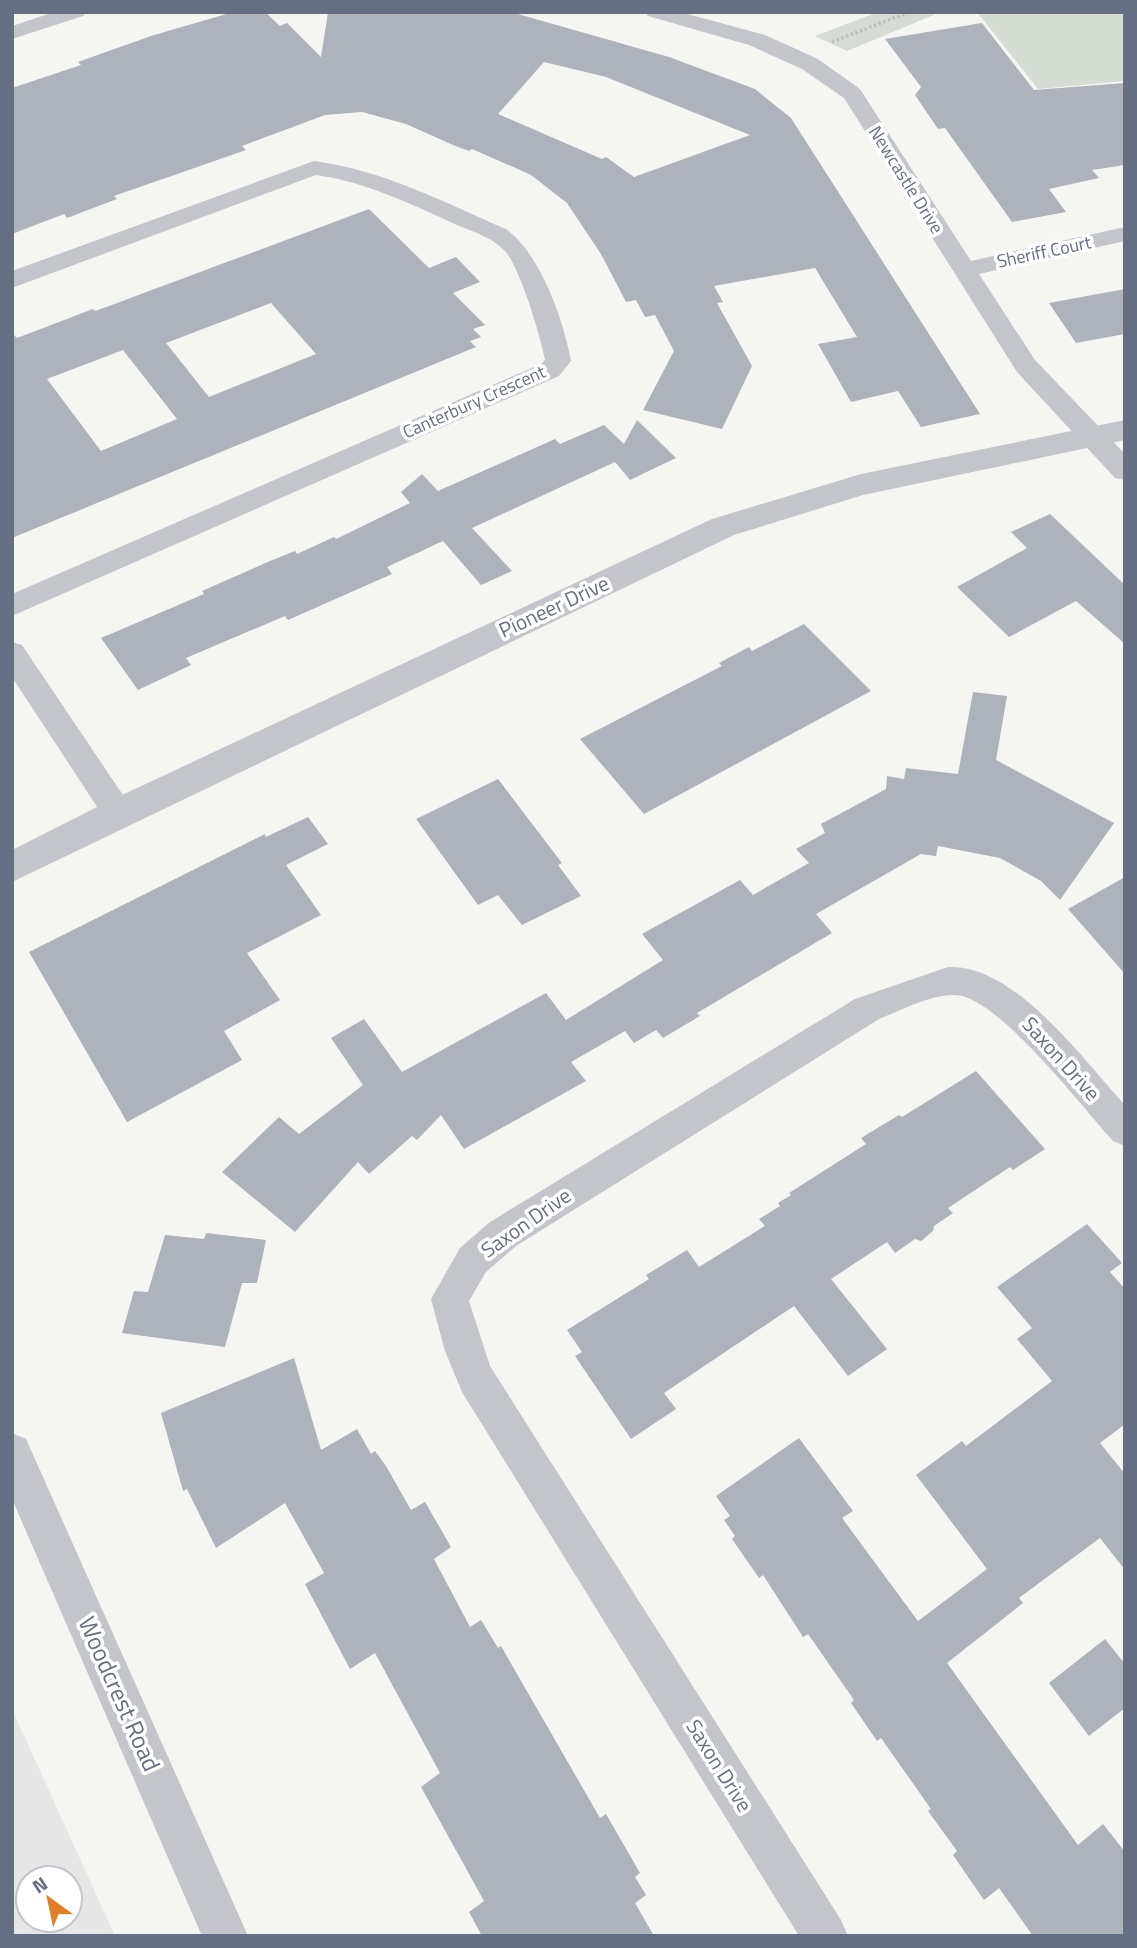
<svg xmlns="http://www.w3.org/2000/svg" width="1137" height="1948" font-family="'Titillium Web',sans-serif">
<rect width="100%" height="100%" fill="#f5f6f2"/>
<path fill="#e5e6e5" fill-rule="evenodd" d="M12,1709l103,227h-103zM28,1878h42v42h-42z"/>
<g fill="#d5dcd3">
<polygon points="878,12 941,12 847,51 815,36"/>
<polygon points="977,12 1125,12 1125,81 1038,89"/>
</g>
<g fill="#aeb2ba" fill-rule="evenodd">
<path d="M233,12h32l15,14 7,-3 34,34 7,-45h183l158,45 86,32 36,29 189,296 -59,13 -23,-36 -47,11 -33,-58 39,-7 -42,-69 -101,18 9,16 -6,1 35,63 -30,63 -79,-19 31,-59 -19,-36 -10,2 -9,-17 -10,2 -25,-48 -34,-51 -36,-28 -59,-26 -3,2 -16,-6 -47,-21 -44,-12 -37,3 -83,31 4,4 -132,46 3,3 -50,19 -3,-4 -52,20v-146l69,-23 -3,-3 73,-26zM544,62l62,15 144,58 -116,42 -28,-20 -4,2 -104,-45z"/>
<polygon points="982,23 1034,90 1125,83 1125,165 1092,170 1099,178 1049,189 1066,212 1012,222 945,128 938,129 915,95 921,87 885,39"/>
<path d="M369,209l60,59 27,-11 24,25 -27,11 32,32 -12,4 8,8 -11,4 6,6 -464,191v-205l5,5 76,-29 2,2 14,-5zM271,303l45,51 -107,43 -43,-54zM123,350l54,69 -76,32 -54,-72z"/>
<polygon points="1125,289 1125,334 1076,343 1049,303"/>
<polygon points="637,420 676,458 630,480 615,462 472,528 512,571 481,585 443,541 387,567 392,574 288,620 285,616 186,658 191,665 138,690 101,638 204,594 202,591 270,561 295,551 297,554 334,537 336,539 410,503 401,492 422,474 438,491 555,439 560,444 604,425 624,444"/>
<polygon points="1050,514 1125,585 1125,644 1076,601 1009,637 957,587 1027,548 1011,532"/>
<polygon points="804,624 871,691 644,814 580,739 722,666 719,663 749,647 752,651"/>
<polygon points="973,692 1007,696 996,760 1114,823 1060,900 1041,881 1000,858 938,846 936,856 921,854 816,914 832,933 697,1013 700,1016 663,1038 656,1030 634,1043 625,1031 571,1062 586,1081 464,1149 441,1115 417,1140 412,1136 369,1174 358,1162 295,1232 222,1172 279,1117 299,1134 363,1085 331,1038 364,1019 402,1072 546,993 566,1020 663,960 642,934 740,880 753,895 809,863 796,849 825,833 821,824 886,789 887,776 904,779 906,768 958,774"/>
<polygon points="498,779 562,863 558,865 581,896 522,925 498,895 478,905 416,819"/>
<polygon points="308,817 328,844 286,865 321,915 247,953 280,1000 224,1031 242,1060 127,1122 29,952 265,834 266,837"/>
<polygon points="1125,877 1125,974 1068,909"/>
<polygon points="976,1071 1045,1149 1013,1170 1010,1167 948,1208 953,1213 934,1226 933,1231 921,1241 915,1239 895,1253 887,1242 831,1279 887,1349 848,1376 794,1306 664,1393 676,1409 631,1439 575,1356 582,1352 567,1330 649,1279 646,1275 687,1250 699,1267 765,1226 759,1219 780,1206 778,1203 791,1195 789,1193 866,1144 861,1138 899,1115 902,1117"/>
<polygon points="1087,1224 1122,1263 1110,1272 1125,1289 1125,1424 1100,1443 1125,1474 1125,1570 1100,1538 1019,1598 1023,1603 947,1663 1078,1845 1103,1824 1125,1852 1125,1936 1033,1936 999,1888 984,1900 953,1855 957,1851 928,1811 931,1809 881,1738 877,1741 851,1703 854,1700 808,1634 803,1637 763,1575 759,1578 732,1539 735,1536 724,1520 730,1516 716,1496 799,1438 853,1511 842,1518 918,1621 987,1569 916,1475 962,1441 966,1446 1052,1381 1017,1339 1032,1328 997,1287"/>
<polygon points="206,1233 266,1240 257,1283 242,1283 225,1347 122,1333 134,1291 148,1292 165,1235 204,1239"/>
<polygon points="294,1358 321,1450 357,1429 371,1454 375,1451 386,1466 411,1510 425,1502 451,1547 434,1559 470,1627 481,1620 498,1648 501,1646 600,1818 606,1814 640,1873 635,1877 646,1895 635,1903 654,1936 482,1936 469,1912 484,1901 421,1787 440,1773 375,1653 350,1669 305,1584 324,1573 285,1503 216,1548 187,1489 183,1491 161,1413"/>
<polygon points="1105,1639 1125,1664 1125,1708 1089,1736 1049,1683"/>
</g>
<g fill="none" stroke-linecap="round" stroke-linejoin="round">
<polyline stroke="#bdbec1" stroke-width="3.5" stroke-dasharray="2.5 2.5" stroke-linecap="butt" points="832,42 909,12"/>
<g fill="#c3c5ca" fill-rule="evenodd">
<polygon points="54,12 86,12 83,16 12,39 12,26"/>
<polygon points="645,12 680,12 765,35 818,59 860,89 971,261 1125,227 1125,241 979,274 1035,360 1125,454 1125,480 1115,478 1017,372 844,98 802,69 749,45 648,16"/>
<path d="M314,161c69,9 129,41 192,68 34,24 58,92 65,132l-12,15 -547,240v-22l529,-230 4,-4c-4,-22 -26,-96 -41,-110 -13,-13 -31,-18 -47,-25 -46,-21 -91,-43 -141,-50l-304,113v-17z"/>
<polygon points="12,642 22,645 129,804 134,813 129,822 118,825 107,822 12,677"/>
<path d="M948,967c66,-4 136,94 177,138v41l-12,-5c-30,-33 -115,-144 -157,-146 -25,-1 -54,15 -77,24l-363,227 -30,26 -17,29 21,65 351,554 7,16h-49l-337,-544 -17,-41 -14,-52 29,-51 30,-26 365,-223z"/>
<polygon points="12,1433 26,1439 248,1936 202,1936 12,1499"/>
</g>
<polygon fill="#c3c5ca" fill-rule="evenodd" points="1125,420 1125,440 863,495 734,535 12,882 12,850 105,803 712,519 861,474"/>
</g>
<g text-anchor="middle" stroke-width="7" stroke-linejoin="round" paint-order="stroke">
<g font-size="18" fill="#656e83" stroke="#fff">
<text transform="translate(906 180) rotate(58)" y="6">Newcastle Drive</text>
<text transform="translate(1044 252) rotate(-12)" y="6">Sheriff Court</text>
<text transform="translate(474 402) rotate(-24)" y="6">Canterbury Crescent</text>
</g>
<g font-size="21" fill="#656e83" stroke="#fff">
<text transform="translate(554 607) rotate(-25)" y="7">Pioneer Drive</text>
<text transform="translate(1061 1059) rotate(48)" y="7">Saxon Drive</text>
<text transform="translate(526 1223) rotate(-35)" y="7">Saxon Drive</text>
<text transform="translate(719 1766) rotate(58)" y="7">Saxon Drive</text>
</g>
<g font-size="24" fill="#656e83" stroke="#fff">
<text transform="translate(119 1694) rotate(66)" y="8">Woodcrest Road</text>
</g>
</g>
<rect width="1137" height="1948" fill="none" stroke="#656e83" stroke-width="28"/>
<g transform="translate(49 1899) rotate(327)"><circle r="33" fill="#ffffff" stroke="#c1c5cd" stroke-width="2"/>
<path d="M0-5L12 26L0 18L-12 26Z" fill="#e27e25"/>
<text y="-10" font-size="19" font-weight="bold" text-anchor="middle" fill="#656e83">N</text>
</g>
</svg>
